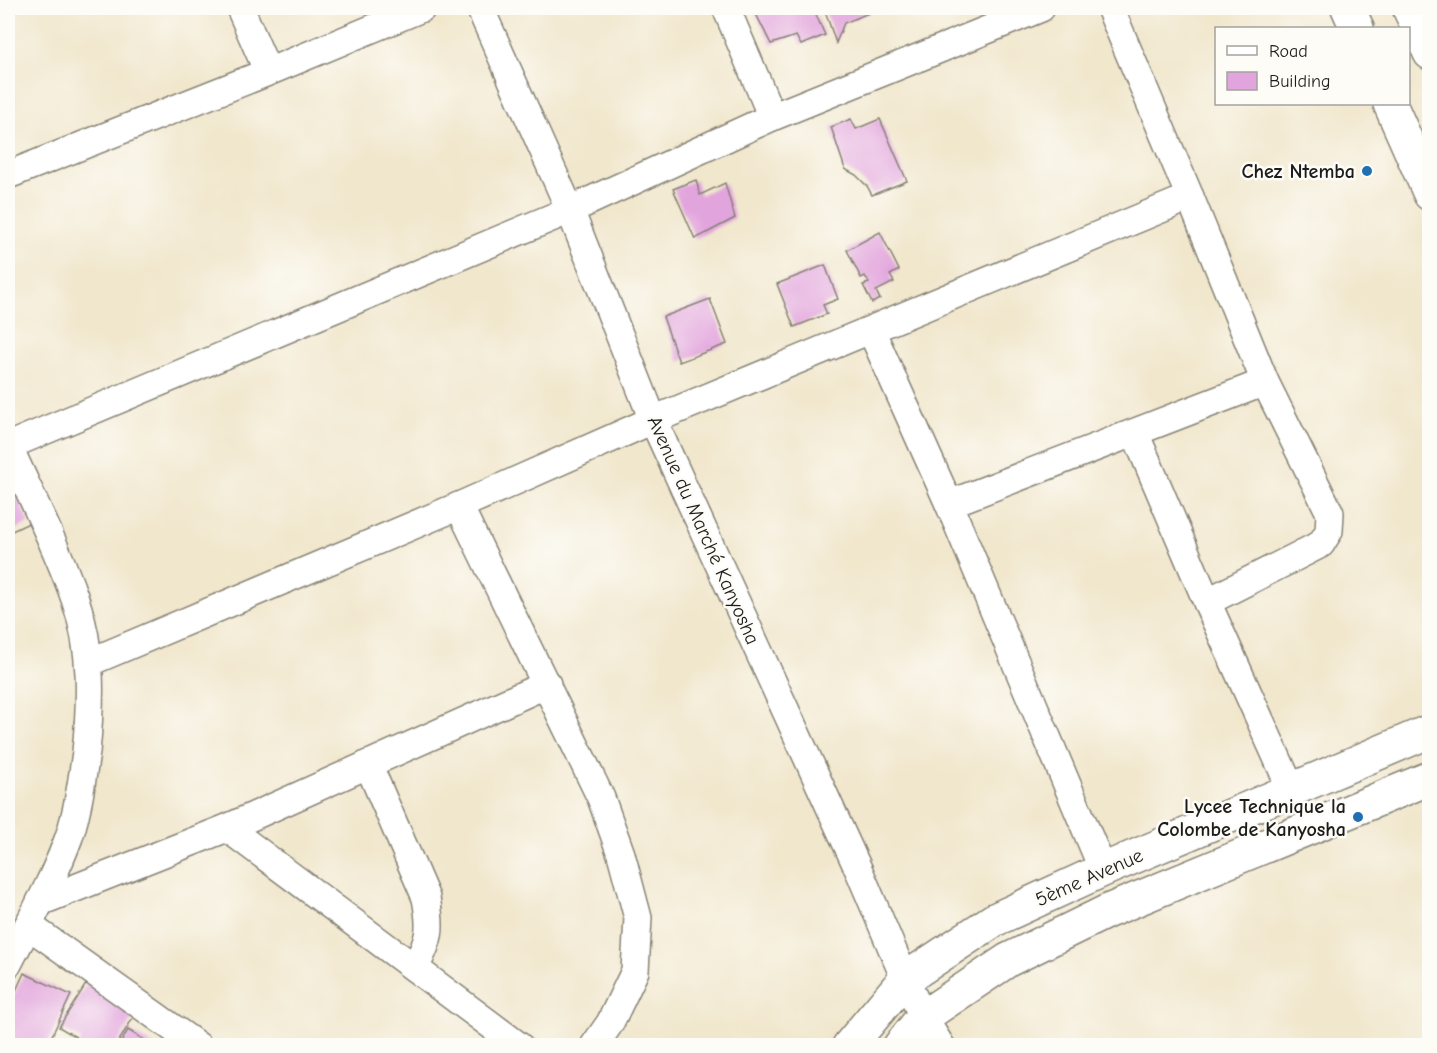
<svg xmlns="http://www.w3.org/2000/svg" width="1437" height="1053" font-family="'Comic Neue',sans-serif">
<rect width="100%" height="100%" fill="#fdfcf7"/>
<filter id="ink" filterUnits="userSpaceOnUse"><feTurbulence type="fractalNoise" baseFrequency=".0167" numOctaves="2"/><feDisplacementMap in="SourceGraphic" scale="12" xChannelSelector="R" yChannelSelector="G"/><feConvolveMatrix kernelMatrix="1 2 1 2 8 2 1 2 1" color-interpolation-filters="sRGB"/></filter>
<filter id="wash" filterUnits="userSpaceOnUse"><feTurbulence type="fractalNoise" baseFrequency=".008" numOctaves="4" result="noise"/><feDisplacementMap in="SourceGraphic" scale="24" xChannelSelector="R" yChannelSelector="G"/><feGaussianBlur stdDeviation="1.35" result="paint"/><feColorMatrix in="noise" values="0 0 0 0 0 0 0 0 0 0 0 0 0 0 0 0 0 1.4 0 .05"/><feComposite in="paint" operator="in"/></filter>
<g filter="url(#wash)">
<rect width="100%" height="100%" fill="#f1e7cd"/>
<g id="blocks">
<g fill="#e2a4dd">
<polygon points="753,8 813,8 825,35 801,45 796,36 771,44"/>
<polygon points="824,8 881,8 844,23 836,43"/>
<polygon points="851,119 856,129 880,119 907,181 872,195 867,186 856,175 845,169 831,127"/>
<polygon points="696,180 700,195 725,183 735,218 695,239 673,189"/>
<polygon points="880,232 899,270 890,275 894,282 876,291 880,299 872,303 863,285 869,283 865,276 861,278 847,250"/>
<polygon points="825,265 838,299 823,305 827,314 794,327 777,284"/>
<polygon points="710,299 727,344 679,362 663,317"/>
<polygon points="8,476 29,523 8,533"/>
<polygon points="24,973 71,995 47,1046 8,1046 8,1008"/>
<polygon points="91,976 140,1006 116,1046 78,1046 81,1040 59,1027"/>
<polygon points="128,1030 154,1046 119,1046"/>
</g>
</g>
</g>
<g filter="url(#ink)">
<use href="#blocks" fill-opacity="0" stroke="#868274" stroke-width="1.5"/>
<g fill="none" stroke-linecap="round" stroke-linejoin="round">
<g stroke="#868274" stroke-width="30">
<g id="minor">
<polyline points="240,8 268,72"/>
<polyline points="480,8 570,210 653,420 860,873 905,979 923,1017 941,1046"/>
<polyline points="726,8 772,117"/>
<polyline points="1110,8 1190,197 1265,382 1330,513 1329,531 1321,544 1207,602"/>
<polyline points="8,175 268,72 422,8"/>
<polyline points="871,330 949,504 1103,870"/>
<polyline points="1135,433 1207,602 1292,791"/>
<path d="M8,445c23,51 49,102 67,154 18,51 16,102 11,153 -4,28 -8,58 -17,85 -16,44 -40,86 -61,127"/>
<polyline points="8,446 570,210 772,117 1041,8"/>
<polyline points="949,504 1265,382"/>
<polyline points="459,506 601,798 621,854 638,918 635,971 610,1023 594,1046"/>
<polyline points="90,662 459,506 653,420 1190,197"/>
<path d="M368,764l58,134c6,32 4,41 -11,70"/>
<polyline points="227,828 519,1046"/>
<polyline points="40,902 227,828 547,684"/>
<polyline points="28,925 198,1046"/>
</g>
</g>
<g stroke="#868274" stroke-width="36">
<g id="tertiary">
<polyline points="1348,8 1357,28"/>
<polyline points="1409,8 1430,53"/>
<polyline points="1390,104 1430,194"/>
<polyline points="849,1046 905,979 994,920 1103,870 1430,731"/>
<polyline points="900,1046 923,1017 1008,960 1108,911 1430,778"/>
</g>
</g>
<use href="#minor" stroke="#fff" stroke-width="27"/>
<use href="#tertiary" stroke="#fff" stroke-width="33"/>
</g>
</g>
<g fill="#1f6fb2" stroke="#fdfcf7" stroke-width="2">
<circle cx="1367" cy="171" r="6"/>
<circle cx="1358" cy="817" r="6"/>
</g>
<g text-anchor="middle" stroke-width="5" stroke-linejoin="round" paint-order="stroke">
<g font-size="20" font-weight="bold" fill="#1c1c1c" stroke="#fdfcf7" text-anchor="end">
<text x="1355" y="178">Chez Ntemba</text>
<text x="1346" y="813">Lycee Technique la<tspan x="1346" dy="23">Colombe de Kanyosha</tspan></text>
</g>
<g font-size="20" fill="#1c1c1c" stroke="#fdfcf7">
<text transform="translate(704 530) rotate(66)" y="7">Avenue du Marché Kanyosha</text>
<text transform="translate(1089 877) rotate(-24)" y="7">5ème Avenue</text>
</g>
</g>
<rect width="1437" height="1053" fill="none" stroke="#fdfcf7" stroke-width="30"/>
<rect x="1215" y="27" width="195" height="78" fill="#fdfcf7" stroke="#a3a29f" stroke-width="1.5"/>
<rect x="1227" y="46" width="30" height="9" fill="#ffffff" stroke="#a3a29f" stroke-width="1.5"/>
<text x="1269" y="57" font-size="18" fill="#1c1c1c">Road</text>
<rect x="1227" y="72" width="30" height="18" fill="#e2a4dd" stroke="#a3a29f" stroke-width="1.5"/>
<text x="1269" y="87" font-size="18" fill="#1c1c1c">Building</text>
</svg>
